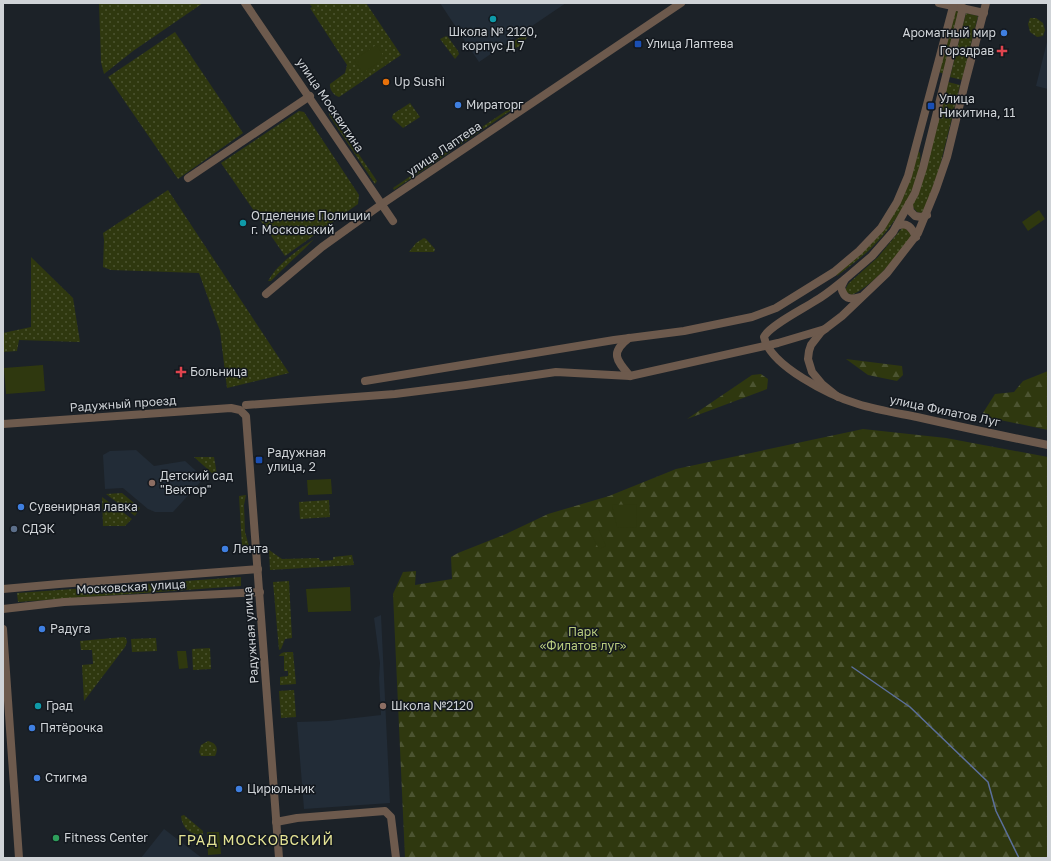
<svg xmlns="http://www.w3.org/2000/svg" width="1051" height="861" font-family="'Golos Text',sans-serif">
<defs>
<pattern id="green-dots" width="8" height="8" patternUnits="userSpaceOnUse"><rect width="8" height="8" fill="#2f380f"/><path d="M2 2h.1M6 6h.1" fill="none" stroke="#4c5431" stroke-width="1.8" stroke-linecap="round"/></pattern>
<pattern id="forest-firs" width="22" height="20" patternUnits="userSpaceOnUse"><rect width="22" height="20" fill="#2f380f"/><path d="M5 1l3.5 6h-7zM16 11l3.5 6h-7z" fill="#4c5431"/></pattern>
</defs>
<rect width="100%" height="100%" fill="#1c2228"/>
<g fill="#222c37">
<polygon points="440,3 566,3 479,62"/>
<polygon points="1048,38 1048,89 1036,86"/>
<polygon points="136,450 154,466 185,461 204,478 173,512 155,512 148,509 123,488 105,489 103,455 110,451"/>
<polygon points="381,615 390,803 304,809 297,722 328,721 381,715 379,678 380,663 374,618"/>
<polygon points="164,829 202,858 141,858"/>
</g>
<g fill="url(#green-dots)">
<polygon points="99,3 203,3 133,51 104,74 101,62"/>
<path d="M309,3h57l35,52 -62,42c-5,-1 -10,-8 -9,-13l15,-11 2,-8 -37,-57 2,-1z"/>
<polygon points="954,10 959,12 944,74 939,72"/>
<polygon points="966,13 978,16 962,80 950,77"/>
<polygon points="1030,18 1036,18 1043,23 1045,30 1043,36 1037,37 1030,32 1028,24"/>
<polygon points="175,32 243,133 178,179 108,77"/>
<path d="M527,32l2,1c-5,12 -11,17 -24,15z"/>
<polygon points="446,36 448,37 458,51 459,54 455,59 440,39"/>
<polygon points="948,82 960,85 939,170 924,211 922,213 917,212 912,206"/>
<polygon points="410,103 420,117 403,128 392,118 393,114"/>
<polygon points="518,103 519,105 460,145 458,145 458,143"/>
<polygon points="299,111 304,112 359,195 358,204 285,256 221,163"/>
<polygon points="330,112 377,181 375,184 329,115"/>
<polygon points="450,149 450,152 397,188 394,190 393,188"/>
<path d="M918,151l2,2c4,32 -31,80 -54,100 -9,8 -19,15 -29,23v-2l45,-44z"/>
<polygon points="168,190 289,373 227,388 220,331 199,273 111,270 103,267 104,240 103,233"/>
<path d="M902,228h3l5,5 1,3c-15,22 -35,47 -59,59l-6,-3v-4l2,-4 30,-27z"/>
<polygon points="424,238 426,239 435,249 434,252 409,252 416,243"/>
<path d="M314,239c-14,15 -29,27 -43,42h-3c10,-18 30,-31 46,-42z"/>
<polygon points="31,257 73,298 80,342 19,340 17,351 3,352 3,333 31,327"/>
<polygon points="194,457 214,457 217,475 213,474"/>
<polygon points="122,493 140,508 135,516 106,494"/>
<polygon points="246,495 244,505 245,532 249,546 242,547 239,496"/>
<polygon points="102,497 132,519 125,526 103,526"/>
<polygon points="329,500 330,517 300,519 299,502"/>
<polygon points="269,550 282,559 319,558 320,561 333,560 333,557 352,555 354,565 270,570"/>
<polygon points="241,577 241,586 18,602 17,593"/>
<polygon points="289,581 292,638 285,639 281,649 279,650 273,582"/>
<polygon points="124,637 126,638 127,642 125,647 84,701 82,665 93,664 92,650 81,650 80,641"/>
<polygon points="156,638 157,651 132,652 131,639"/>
<polygon points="210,648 211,669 193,670 192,649"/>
<path d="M293,652l3,32 -16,1v-8l8,-1v-5h-4v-15h-5c2,-5 9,-4 14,-4z"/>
<polygon points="294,690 296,717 281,718 279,691"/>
<path d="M208,741c8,2 11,7 7,15h-14l-2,-4 2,-7z"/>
<path d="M184,815l19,16v4c-13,0 -21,-7 -22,-19z"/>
</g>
<g fill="url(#forest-firs)">
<polygon points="846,359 902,366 903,375 897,381 868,375"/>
<polygon points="1048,371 1048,430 981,416 995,394 1014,392 1023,381"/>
<polygon points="761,374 768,379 767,389 687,419 752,375"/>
<polygon points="863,429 946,438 1048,457 1048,858 405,858 393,594 403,572 416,571 415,585 452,579 451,557 458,553 506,534 548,514 609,496 676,469"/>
</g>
<g fill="#2f380f">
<polygon points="376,45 385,58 363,73 354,60"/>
<polygon points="1039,210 1045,219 1028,231 1022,222"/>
<polygon points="43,365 45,391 6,394 4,368"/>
<polygon points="331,479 332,494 308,495 307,480"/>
<polygon points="636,504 637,528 617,527 612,505"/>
<polygon points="598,528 606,546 599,549 590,532"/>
<polygon points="350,587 351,611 308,612 306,589"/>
<polygon points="177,651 186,651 188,668 179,669"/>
<polygon points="207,832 219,832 221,854 208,855"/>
</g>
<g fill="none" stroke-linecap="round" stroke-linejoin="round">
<polyline stroke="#5b6f9b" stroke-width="1.5" points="852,667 910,707 988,782 996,811 1019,858"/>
<g stroke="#6d5a4d" stroke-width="8">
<polyline points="245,3 393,221"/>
<polyline points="939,3 984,13"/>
<polyline points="188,178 310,96"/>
<polyline points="909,204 910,211 915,216 921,217 927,215"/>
<path d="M897,226c10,-5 15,2 19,11"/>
<path d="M845,279c-10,8 -19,16 -30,22 -12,8 -46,25 -51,36 6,29 67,59 94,67 19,6 39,9 59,13 44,10 87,19 131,28"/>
<polyline points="266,294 322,247 382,204 681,3"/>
<path d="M860,297c-11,3 -16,2 -19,-10l4,-8 27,-23 21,-24 22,-39 8,-25 40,-160"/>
<path d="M629,338c-20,15 -12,23 1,38"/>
<polyline points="365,381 614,340 684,331 752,317 776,308 834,272 859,251 881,228 897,202 908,176 954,3"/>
<polyline points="838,397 822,384 812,372 808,359 809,351 811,345 821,332 842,316 887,273 918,233 936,189 947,157 965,83 986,3"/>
<polyline points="246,405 395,394 466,385 556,372 630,376 778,343 825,329"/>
<polyline points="3,424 231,408 240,410 246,416 279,858"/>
<polyline points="3,589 59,584 258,569"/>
<polyline points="3,609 64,602 260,592"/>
<polyline points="3,629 19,858"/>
<polyline points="276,822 297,818 385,811 391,817 396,858"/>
</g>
</g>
<g fill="#0f9aa8" stroke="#13181e" stroke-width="1.5">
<circle cx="493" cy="19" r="4"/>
<circle cx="243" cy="223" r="4"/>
<circle cx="38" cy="706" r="4"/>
</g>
<g fill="#3f7fe0" stroke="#13181e" stroke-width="1.5">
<circle cx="1004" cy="33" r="4"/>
<circle cx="458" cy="105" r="4"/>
<circle cx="21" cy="507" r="4"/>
<circle cx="225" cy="549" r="4"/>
<circle cx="42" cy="629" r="4"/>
<circle cx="32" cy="728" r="4"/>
<circle cx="37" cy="778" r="4"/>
<circle cx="239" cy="789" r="4"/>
</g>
<g fill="#1a4fb4" stroke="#13181e" stroke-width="1.5">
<rect x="634" y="40" width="8" height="8" rx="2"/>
<rect x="927" y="102" width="8" height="8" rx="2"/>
<rect x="255" y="456" width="8" height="8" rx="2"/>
</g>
<g fill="#e0444e" stroke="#13181e" stroke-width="1.5">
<path d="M1000 45h4v4h4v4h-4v4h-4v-4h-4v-4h4z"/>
<path d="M179 366h4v4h4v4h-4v4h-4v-4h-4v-4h4z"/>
</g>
<circle fill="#e8710a" stroke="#13181e" stroke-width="1.5" cx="386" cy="82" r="4"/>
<g fill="#8d6e63" stroke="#13181e" stroke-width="1.5">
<circle cx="152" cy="483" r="4"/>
<circle cx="383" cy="706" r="4"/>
</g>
<circle fill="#5c6f8a" stroke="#13181e" stroke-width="1.5" cx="14" cy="529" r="4"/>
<circle fill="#2e9e5b" stroke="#13181e" stroke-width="1.5" cx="56" cy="838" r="4"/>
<g text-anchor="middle" stroke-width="3" stroke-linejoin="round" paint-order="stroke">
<g font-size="12" fill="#cfd3d7" stroke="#13181e" text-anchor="start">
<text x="493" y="36" text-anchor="middle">Школа № 2120,<tspan x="493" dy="14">корпус Д 7</tspan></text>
<text x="996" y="37" text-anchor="end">Ароматный мир</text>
<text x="646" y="48">Улица Лаптева</text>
<text x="994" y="55" text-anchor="end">Горздрав</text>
<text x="394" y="86">Up Sushi</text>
<text x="939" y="103">Улица<tspan x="939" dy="14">Никитина, 11</tspan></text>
<text x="466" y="109">Мираторг</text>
<text x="251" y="220">Отделение Полиции<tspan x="251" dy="14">г. Московский</tspan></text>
<text x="190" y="376">Больница</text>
<text x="267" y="457">Радужная<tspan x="267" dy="14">улица, 2</tspan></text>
<text x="160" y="480">Детский сад<tspan x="160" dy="14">"Вектор"</tspan></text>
<text x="29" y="511">Сувенирная лавка</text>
<text x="22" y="533">СДЭК</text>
<text x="233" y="553">Лента</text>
<text x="50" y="633">Радуга</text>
<text x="46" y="710">Град</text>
<text x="391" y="710">Школа №2120</text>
<text x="40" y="732">Пятёрочка</text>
<text x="45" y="782">Стигма</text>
<text x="247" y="793">Цирюльник</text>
<text x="64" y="842">Fitness Center</text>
</g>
<g font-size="12" fill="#cfd3d7" stroke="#13181e">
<text transform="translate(330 105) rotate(56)" y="4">улица Москвитина</text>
<text transform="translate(444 149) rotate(-34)" y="4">улица Лаптева</text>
<text transform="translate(123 404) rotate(-4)" y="4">Радужный проезд</text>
<text transform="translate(945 411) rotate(12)" y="4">улица Филатов Луг</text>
<text transform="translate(131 587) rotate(-3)" y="4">Московская улица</text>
<text transform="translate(251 635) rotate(-94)" y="4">Радужная улица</text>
</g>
<g font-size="12" fill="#b8cb7e" stroke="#13181e">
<text x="583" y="636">Парк<tspan x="583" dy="14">«Филатов луг»</tspan></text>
</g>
<g font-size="14" letter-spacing="1" fill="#e4e394" stroke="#13181e">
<text x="256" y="845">ГРАД МОСКОВСКИЙ</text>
</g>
</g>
<rect width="1051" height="861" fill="none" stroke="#cfd3d7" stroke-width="8"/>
</svg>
